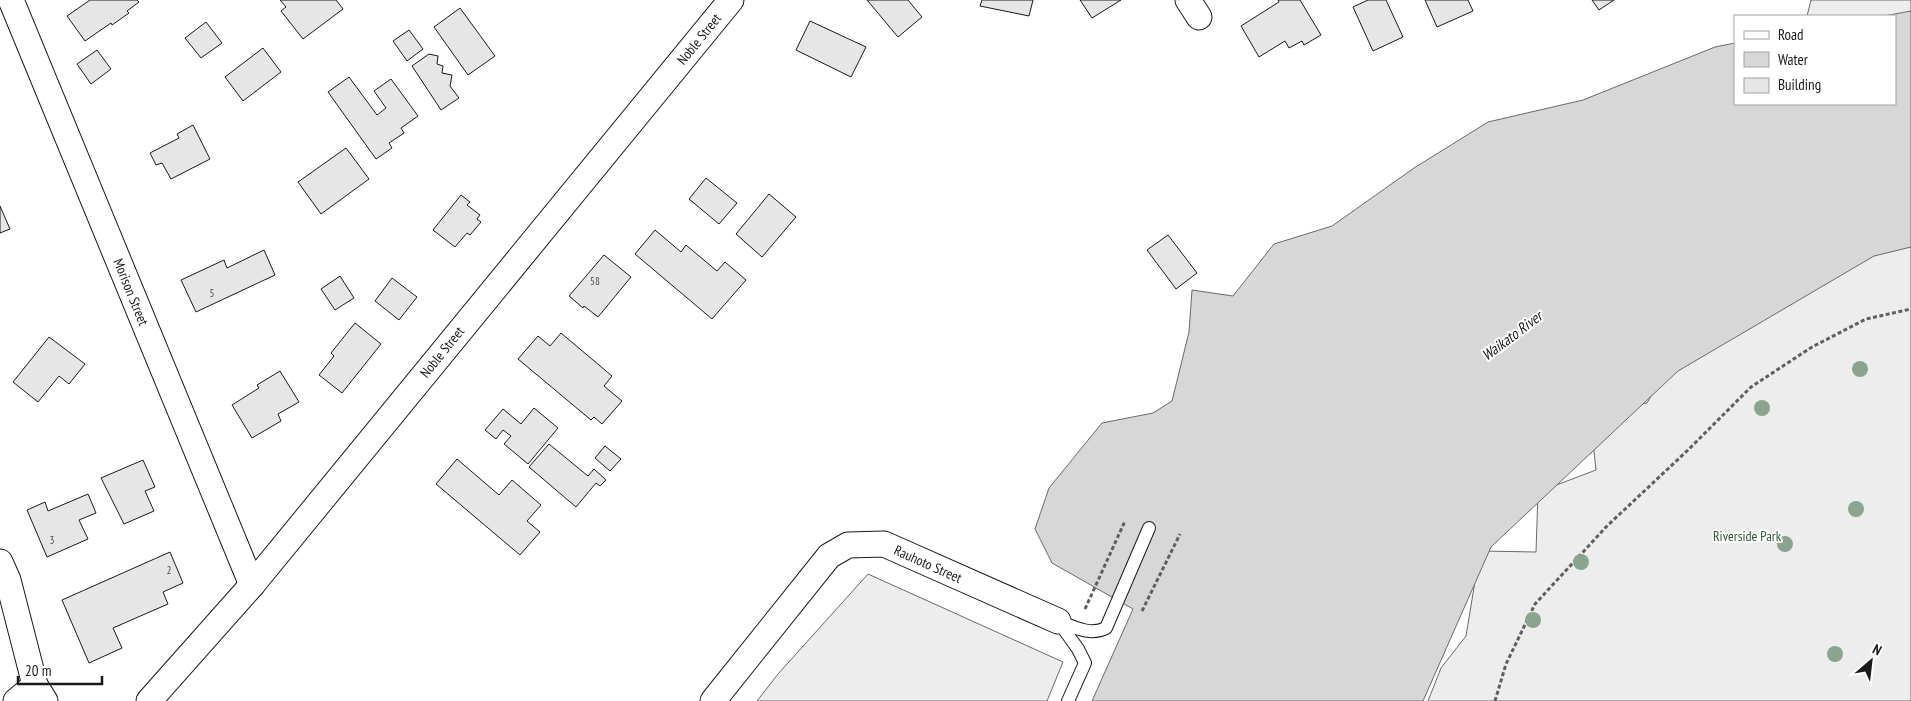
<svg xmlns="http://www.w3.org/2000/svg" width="1911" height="701" font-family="'PT Sans Narrow',sans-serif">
<rect width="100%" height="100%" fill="#fff"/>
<g fill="#ededed" stroke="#6a6a6a">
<polygon points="1811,0 1911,0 1911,26 1895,16 1807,16"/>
<polygon points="1911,231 1911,701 1428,701 1441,668 1466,636 1480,551 1536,552 1538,492 1596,470 1590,414 1647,403 1670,364"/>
<polygon points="868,574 1063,662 1047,701 757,701 778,674"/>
</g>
<polygon fill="#d7d7d7" stroke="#6a6a6a" points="1911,11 1911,247 1874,256 1678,371 1491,547 1423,701 1092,701 1133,609 1052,563 1035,529 1049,488 1102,423 1153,413 1172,401 1189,332 1192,290 1233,296 1274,244 1332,226 1414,168 1488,122 1583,100 1715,47 1735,43 1735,104 1895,104 1895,16 1884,16"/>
<g fill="#e6e6e6" stroke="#1a1a1a">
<polygon points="90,0 137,0 139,2 127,11 129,13 112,25 111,23 85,41 67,16"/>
<polygon points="280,0 336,0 343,9 303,39 281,11 286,7"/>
<polygon points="867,0 908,0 922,17 898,37"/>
<polygon points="982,0 1033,0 1029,16 980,6"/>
<polygon points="1080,0 1121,0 1092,18"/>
<polygon points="1278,0 1300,0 1321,35 1304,45 1302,41 1289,48 1285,41 1259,57 1241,26 1279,2"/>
<polygon points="1368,0 1386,0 1403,37 1373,51 1353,7"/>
<polygon points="1425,0 1468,0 1473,11 1437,27"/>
<polygon points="1592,0 1614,0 1599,10"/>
<polygon points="460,8 495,56 468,75 434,27"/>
<polygon points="810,21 866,47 851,77 796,50"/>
<polygon points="206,22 222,43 201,58 185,38"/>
<polygon points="409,30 423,49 407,61 393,41"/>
<polygon points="263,48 281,72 243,101 225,77"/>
<polygon points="97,50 111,69 91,84 77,64"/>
<polygon points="429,54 438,56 437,64 443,66 442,73 452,75 450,86 459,98 441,110 412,66"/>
<polygon points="349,77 377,115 386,108 374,91 391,79 418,116 401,128 404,133 389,143 392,148 376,159 328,92"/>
<polygon points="193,125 210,159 171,179 162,163 156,165 150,153 179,138 177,134"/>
<polygon points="346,148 369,179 321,214 298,182"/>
<polygon points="706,178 737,203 719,224 689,199"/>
<polygon points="769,194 796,217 762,257 736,234"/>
<polygon points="461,195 470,202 467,205 480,215 477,219 481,222 470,235 467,233 455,247 433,230"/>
<polygon points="0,206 10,229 0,233"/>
<polygon points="655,230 681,252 686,245 717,271 725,262 746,280 712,319 635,254"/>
<polygon points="1168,235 1197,273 1176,289 1147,250"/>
<polygon points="264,250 275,275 196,312 181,280 224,260 227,268"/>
<polygon points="604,255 631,277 598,317 584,306 583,308 569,296"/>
<polygon points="340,276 354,298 335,310 321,289"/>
<polygon points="392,278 417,297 399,320 375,301"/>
<polygon points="355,323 381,344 342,393 319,375 334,356 331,353"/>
<polygon points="561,333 612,376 604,386 622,401 602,424 594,417 591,420 518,359 538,336 550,346"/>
<polygon points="49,337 85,364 69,384 59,376 38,402 13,382"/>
<polygon points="280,371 299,402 278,414 281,421 252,438 232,405 259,388 257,385"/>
<polygon points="534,408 558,428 528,464 504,444 511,436 503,430 496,439 485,430 503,409 521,424"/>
<polygon points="549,444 588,476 594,469 606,480 600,486 596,483 576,507 529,467"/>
<polygon points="605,446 621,459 610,471 595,458"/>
<polygon points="457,459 499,495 512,480 541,505 527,521 540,532 520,555 436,484"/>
<polygon points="143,460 155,487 145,491 154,511 124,524 101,478"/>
<polygon points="88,494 96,513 79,520 88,539 47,557 27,510 45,502 48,511"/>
<polygon points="170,552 183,583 163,592 168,604 113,628 122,648 89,663 62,600"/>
</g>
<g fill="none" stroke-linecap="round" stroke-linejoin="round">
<g stroke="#1a1a1a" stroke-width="14">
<g id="service">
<path d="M1058,621c16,6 32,15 48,7l43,-100"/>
<polyline points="1058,621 1078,649 1085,663 1068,701"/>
</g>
</g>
<g stroke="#1a1a1a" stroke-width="27">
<g id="minor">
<polyline points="11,0 252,585"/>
<polyline points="1188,0 1199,17"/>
<polyline points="0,562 8,580 35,685 45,701"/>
<polyline points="16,701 35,685"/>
<polyline points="149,701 252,585 731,0"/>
<polyline points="713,701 829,556 848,545 884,544 1058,621"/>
</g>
</g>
<g stroke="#5f5f5f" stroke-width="3" stroke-dasharray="4 2.5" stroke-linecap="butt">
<polyline points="1085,609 1125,521"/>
<polyline points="1142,611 1180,534"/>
<polyline points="1495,701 1506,664 1535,604 1607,526 1688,450 1751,387 1812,347 1866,319 1911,309"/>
</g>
<use href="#service" stroke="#fff" stroke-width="12"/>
<use href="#minor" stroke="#fff" stroke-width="25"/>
</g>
<g fill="#8aa48f">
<circle cx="1860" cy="369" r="8"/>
<circle cx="1762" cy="408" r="8"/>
<circle cx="1856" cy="509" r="8"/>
<circle cx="1785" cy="544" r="8"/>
<circle cx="1581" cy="562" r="8"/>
<circle cx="1533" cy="620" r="8"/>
<circle cx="1835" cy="654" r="8"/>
</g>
<g text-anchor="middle" stroke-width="4" stroke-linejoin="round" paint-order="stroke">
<g font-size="11" fill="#4d4d4d">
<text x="595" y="285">58</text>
<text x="212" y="297">5</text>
<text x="52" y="544">3</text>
<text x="169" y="574">2</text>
</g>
<g font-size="14" fill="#1a1a1a" stroke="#fff">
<text transform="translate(699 39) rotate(-51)" y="5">Noble Street</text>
<text transform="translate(131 292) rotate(68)" y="5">Morison Street</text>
<text transform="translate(442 352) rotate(-51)" y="5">Noble Street</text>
<text transform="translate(928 564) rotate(24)" y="5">Rauhoto Street</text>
</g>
<g font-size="14" fill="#2b5a34" stroke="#fff">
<text x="1747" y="541">Riverside Park</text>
</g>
<g font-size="15" font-style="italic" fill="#1a1a1a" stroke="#fff">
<text transform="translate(1512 336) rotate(-37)" y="5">Waikato River</text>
</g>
</g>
<rect x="1734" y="15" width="162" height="90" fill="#ffffff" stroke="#a3a3a3"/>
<rect x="1744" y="31" width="25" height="8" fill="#ffffff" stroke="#a3a3a3"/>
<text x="1778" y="40" font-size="15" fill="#1a1a1a">Road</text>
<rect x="1744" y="52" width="25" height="15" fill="#d7d7d7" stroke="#a3a3a3"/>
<text x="1778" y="65" font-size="15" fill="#1a1a1a">Water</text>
<rect x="1744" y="78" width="25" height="15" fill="#e6e6e6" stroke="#a3a3a3"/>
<text x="1778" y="90" font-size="15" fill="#1a1a1a">Building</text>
<g transform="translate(1871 661) rotate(28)" stroke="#ffffff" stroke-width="4" paint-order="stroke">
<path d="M0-4L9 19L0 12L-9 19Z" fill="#1a1a1a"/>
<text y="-8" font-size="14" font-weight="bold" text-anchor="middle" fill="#1a1a1a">N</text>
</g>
<path d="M18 676v8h84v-8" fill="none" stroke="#1a1a1a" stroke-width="2.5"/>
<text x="25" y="676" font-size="15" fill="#1a1a1a" stroke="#ffffff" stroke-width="4" paint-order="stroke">20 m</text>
</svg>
